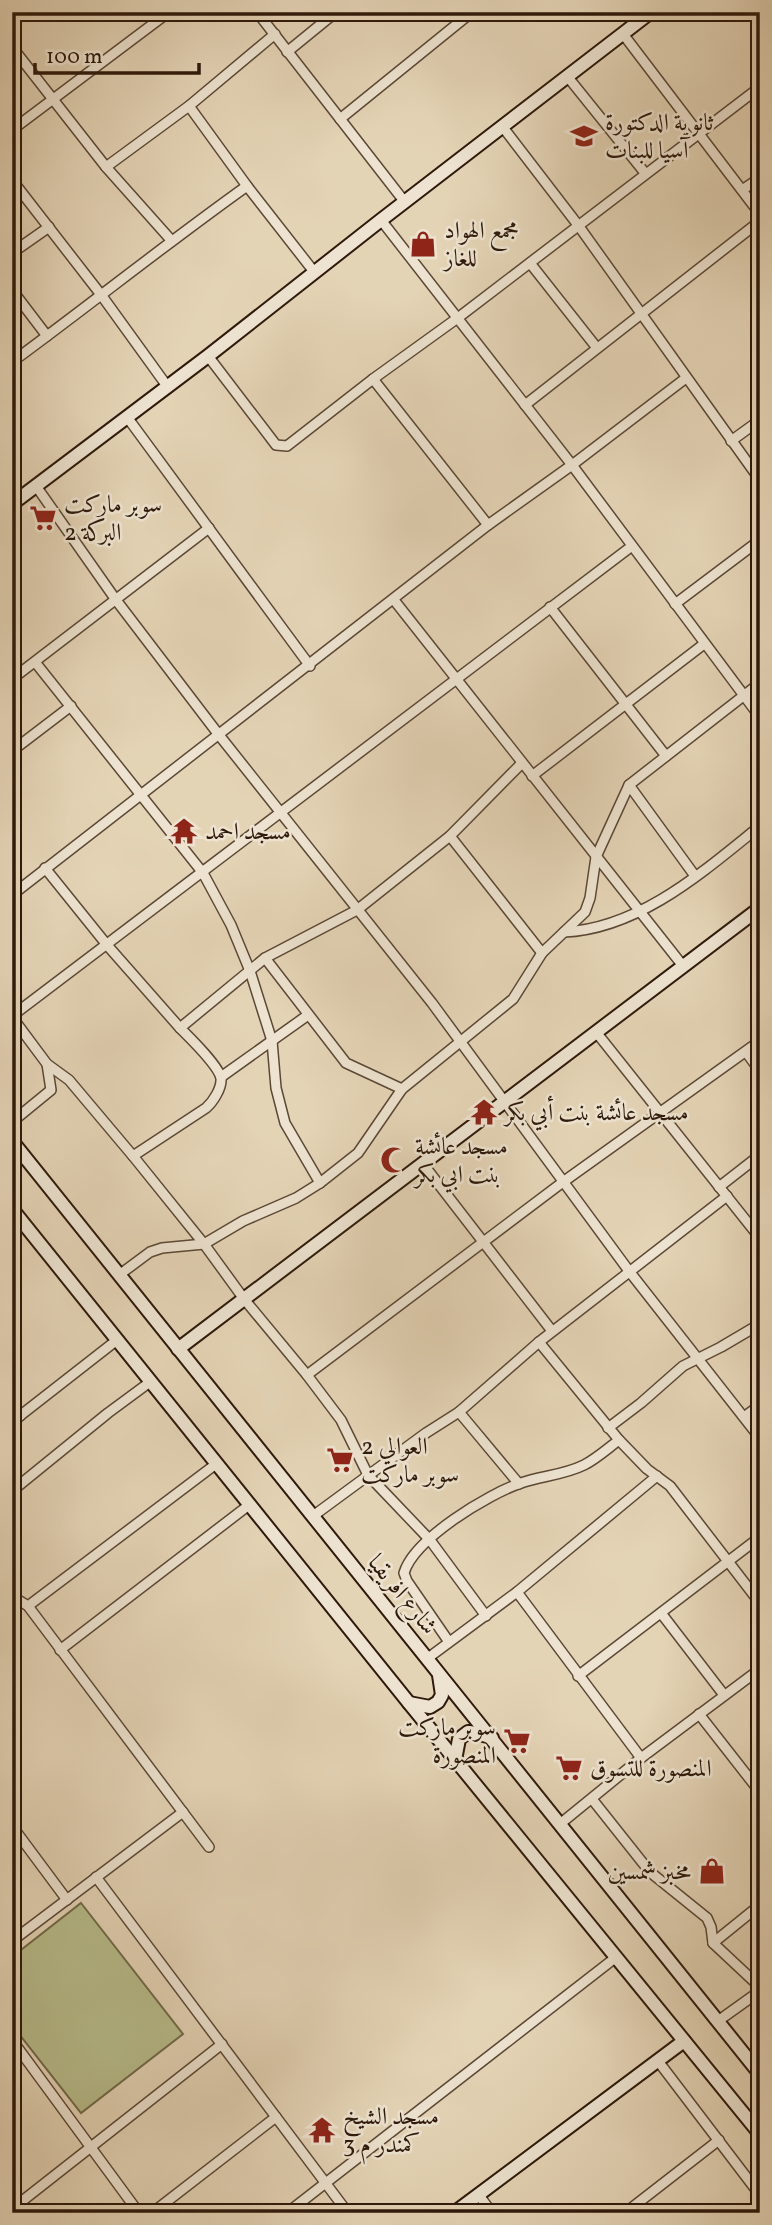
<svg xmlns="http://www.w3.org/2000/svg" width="772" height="2225" font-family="Vollkorn,Amiri,serif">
<rect width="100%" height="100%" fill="#e4d4b6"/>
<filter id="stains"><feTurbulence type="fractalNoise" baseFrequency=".00286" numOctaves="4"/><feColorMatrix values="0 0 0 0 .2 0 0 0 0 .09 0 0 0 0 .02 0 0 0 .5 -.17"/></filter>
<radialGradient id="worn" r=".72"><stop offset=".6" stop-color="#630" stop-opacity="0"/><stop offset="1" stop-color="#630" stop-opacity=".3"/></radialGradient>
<polygon fill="#b7bc8b" stroke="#726a4b" stroke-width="2" points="81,1903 183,2034 81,2113 12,2025 12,1957"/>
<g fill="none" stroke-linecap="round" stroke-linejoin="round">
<g stroke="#5c4836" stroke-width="12">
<g id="street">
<polyline points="257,12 404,201"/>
<polyline points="631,12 638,22"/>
<polyline points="12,15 16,12"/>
<polyline points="623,34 760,214"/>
<polyline points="12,47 106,167 171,240"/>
<polyline points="287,52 336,12"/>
<polyline points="567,76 645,173"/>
<polyline points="189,106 247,186 315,273"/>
<polyline points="340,119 472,12"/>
<polyline points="502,126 578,225 760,480"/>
<polyline points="12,130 169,12"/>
<polyline points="106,167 189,106 275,34"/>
<polyline points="12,180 102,296 167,386"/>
<polyline points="742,190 760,178"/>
<polyline points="381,220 572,465 760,717"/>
<polyline points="12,253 49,227"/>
<polyline points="530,263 597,348"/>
<polyline points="12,290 47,336"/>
<polyline points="208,356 276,445 287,446 373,379 459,317 760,87"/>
<path d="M12,362c79,-58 155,-119 235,-176"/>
<polyline points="373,379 488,525"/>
<polyline points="525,405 760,221"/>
<polyline points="127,417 310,666"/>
<polyline points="731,441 760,420"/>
<polyline points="36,486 116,600 219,735 432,1003 629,1271 760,1438"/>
<polyline points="394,600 683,966"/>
<polyline points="675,604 760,540"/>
<polyline points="550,607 666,756"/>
<polyline points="35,662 203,873 231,925 250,971 272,1041 276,1088 285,1123 320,1183"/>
<polyline points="12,679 209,528"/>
<polyline points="12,751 71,706"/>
<polyline points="532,776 704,644"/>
<polyline points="629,785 695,876"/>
<polyline points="450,836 542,953"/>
<polyline points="45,868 107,945 180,1028"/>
<polyline points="12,895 488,525 572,465 686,378"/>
<path d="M564,932c75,-3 140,-61 196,-106"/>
<polyline points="265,958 346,1063 402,1089"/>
<polyline points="12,1016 632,546"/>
<polyline points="12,1017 47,1064 69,1080 133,1156 204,1244 244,1299 307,1375 341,1420 368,1475 430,1540 486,1616"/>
<polyline points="596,1032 760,1238"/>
<polyline points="746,1052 760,1071"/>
<polyline points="221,1077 308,1015"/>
<polyline points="12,1127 18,1117 51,1090 47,1064"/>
<path d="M133,1156l73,-48c7,-6 16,-20 15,-30 -3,-13 -31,-40 -41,-50l85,-70 92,-48 93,-74 72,-73"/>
<polyline points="423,1164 552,1331"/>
<polyline points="719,1187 760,1155"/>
<polyline points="119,1275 150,1252 162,1248 204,1244 243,1221 296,1198 320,1183 358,1153 402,1089 513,999 542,953 585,912 590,898 596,857 629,785 760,683"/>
<polyline points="539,1342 619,1440 647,1469 670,1486 760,1603"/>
<polyline points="307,1375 563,1182 760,1041"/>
<polyline points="12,1406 20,1416"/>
<polyline points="459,1412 519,1484"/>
<polyline points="744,1417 760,1405"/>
<polyline points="12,1422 117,1340"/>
<polyline points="608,1428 641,1403 683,1366 721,1347 760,1324"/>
<polyline points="12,1491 108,1413 150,1382"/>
<polyline points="313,1516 426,1433 459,1412 539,1342 727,1196"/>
<polyline points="517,1592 641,1758"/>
<polyline points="28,1606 216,1464"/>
<polyline points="12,1607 20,1601 28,1606 209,1847"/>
<polyline points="661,1613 724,1695"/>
<path d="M449,1642l-42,-61 -3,-8c10,-34 84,-79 117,-90 20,-7 43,-8 63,-18 12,-6 23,-16 35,-25"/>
<polyline points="60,1650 249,1505"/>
<polyline points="428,1658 517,1592 657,1476"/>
<polyline points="578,1676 760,1537"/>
<polyline points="699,1714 760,1792"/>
<polyline points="592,1799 650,1872 707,1918 711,1927 713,1943 760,1987"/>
<polyline points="560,1824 641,1758 760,1669"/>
<polyline points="12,1826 67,1900"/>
<polyline points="96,1877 348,2213"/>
<polyline points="12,1941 183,1812"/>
<polyline points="713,1943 760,1905"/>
<polyline points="718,2021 760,1991"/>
<polyline points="12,2040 139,2213"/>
<polyline points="658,2061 760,2195"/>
<polyline points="478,2194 492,2213"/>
<polyline points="12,2209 222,2044"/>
<polyline points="152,2213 276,2117"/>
<polyline points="287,2213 615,1958"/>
<polyline points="625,2213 719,2140"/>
</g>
</g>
<g stroke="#2e190b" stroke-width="16">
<g id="secondary">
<polyline points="12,504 208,356 381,220 651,12"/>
<polyline points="12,1141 760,2074"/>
<polyline points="12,1209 409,1703 760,2134"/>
<polyline points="178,1349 760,908"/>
<polyline points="409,1703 430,1707 438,1702 442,1695 439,1675"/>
<polyline points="455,1760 459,1739 468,1732 478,1733 492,1738"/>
<polyline points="454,2213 684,2041"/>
</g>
</g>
<use href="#street" stroke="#ede3d0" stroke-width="9"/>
<use href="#secondary" stroke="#ede3d0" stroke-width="12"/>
</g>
<defs>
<g id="school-bare" transform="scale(2.1)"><path d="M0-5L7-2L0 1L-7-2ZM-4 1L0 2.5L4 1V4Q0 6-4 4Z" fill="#8f2418" stroke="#ede3d0" stroke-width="2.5" paint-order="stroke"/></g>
<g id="shop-bare" transform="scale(2.1)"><path d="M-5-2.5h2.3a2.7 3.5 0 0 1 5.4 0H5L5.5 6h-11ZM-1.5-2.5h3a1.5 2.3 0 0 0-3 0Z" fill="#8f2418" stroke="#ede3d0" stroke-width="2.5" paint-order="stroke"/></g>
<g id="supermarket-bare" transform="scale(2.1)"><path d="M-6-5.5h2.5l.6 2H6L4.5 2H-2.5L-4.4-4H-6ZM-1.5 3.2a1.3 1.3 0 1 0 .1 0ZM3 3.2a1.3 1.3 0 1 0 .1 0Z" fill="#8f2418" stroke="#ede3d0" stroke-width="2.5" paint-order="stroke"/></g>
<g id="temple-bare" transform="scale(2.1)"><path d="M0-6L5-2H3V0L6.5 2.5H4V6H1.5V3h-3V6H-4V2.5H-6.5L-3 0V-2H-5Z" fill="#8f2418" stroke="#ede3d0" stroke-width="2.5" paint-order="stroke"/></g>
<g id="mosque-bare" transform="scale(2.1)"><path d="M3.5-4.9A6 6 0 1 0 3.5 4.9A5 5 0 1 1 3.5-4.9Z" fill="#8f2418" stroke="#ede3d0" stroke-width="2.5" paint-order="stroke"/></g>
</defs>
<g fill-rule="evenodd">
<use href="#school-bare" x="584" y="136"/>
<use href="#shop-bare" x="423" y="244"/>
<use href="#supermarket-bare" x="43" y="518"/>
<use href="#temple-bare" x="184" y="831"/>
<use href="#temple-bare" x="484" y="1112"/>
<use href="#mosque-bare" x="394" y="1160"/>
<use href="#supermarket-bare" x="340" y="1460"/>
<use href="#supermarket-bare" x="517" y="1741"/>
<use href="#supermarket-bare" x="569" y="1768"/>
<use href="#shop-bare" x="712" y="1871"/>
<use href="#temple-bare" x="322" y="2130"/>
</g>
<g text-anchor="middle" stroke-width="5" stroke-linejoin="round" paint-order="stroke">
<g font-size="24" fill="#2e190b" stroke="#ede3d0" text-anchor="start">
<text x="605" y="130">ثانوية الدكتورة<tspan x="605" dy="28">آسيا للبنات</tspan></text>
<text x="444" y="238">مجمع الهواد<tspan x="444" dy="28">للغاز</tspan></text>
<text x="64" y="512">سوبر ماركت<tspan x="64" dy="28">البركة 2</tspan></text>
<text x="205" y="839">مسجد احمد</text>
<text x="505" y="1120">مسجد عائشة بنت أبي بكر</text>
<text x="415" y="1154">مسجد عائشة<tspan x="415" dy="28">بنت ابي بكر</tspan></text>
<text x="361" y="1454">العوالي 2<tspan x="361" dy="28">سوبر ماركت</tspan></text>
<text x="496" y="1735" text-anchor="end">سوبر ماركت<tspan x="496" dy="28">المنصورة</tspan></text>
<text x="590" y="1776">المنصورة للتسوق</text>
<text x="691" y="1879" text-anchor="end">مخبز شمسين</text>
<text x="343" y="2124">مسجد الشيخ<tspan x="343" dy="28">كمندر م 3</tspan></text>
</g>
<g font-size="24" fill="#2e190b" stroke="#ede3d0">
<text transform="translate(403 1594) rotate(51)" y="8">شارع افريقيا</text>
</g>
</g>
<rect width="772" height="2225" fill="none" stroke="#e4d4b6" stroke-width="42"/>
<rect x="14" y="14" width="744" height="2197" fill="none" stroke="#2e190b" stroke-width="3.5"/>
<rect x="21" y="21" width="730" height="2183" fill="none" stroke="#2e190b" stroke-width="2"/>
<path d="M35 63v10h164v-10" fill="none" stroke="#2e190b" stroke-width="3.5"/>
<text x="46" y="63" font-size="21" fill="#2e190b" stroke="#ede3d0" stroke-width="5" paint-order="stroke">100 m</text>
<rect width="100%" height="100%" filter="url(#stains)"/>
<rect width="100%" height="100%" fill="url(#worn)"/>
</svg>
